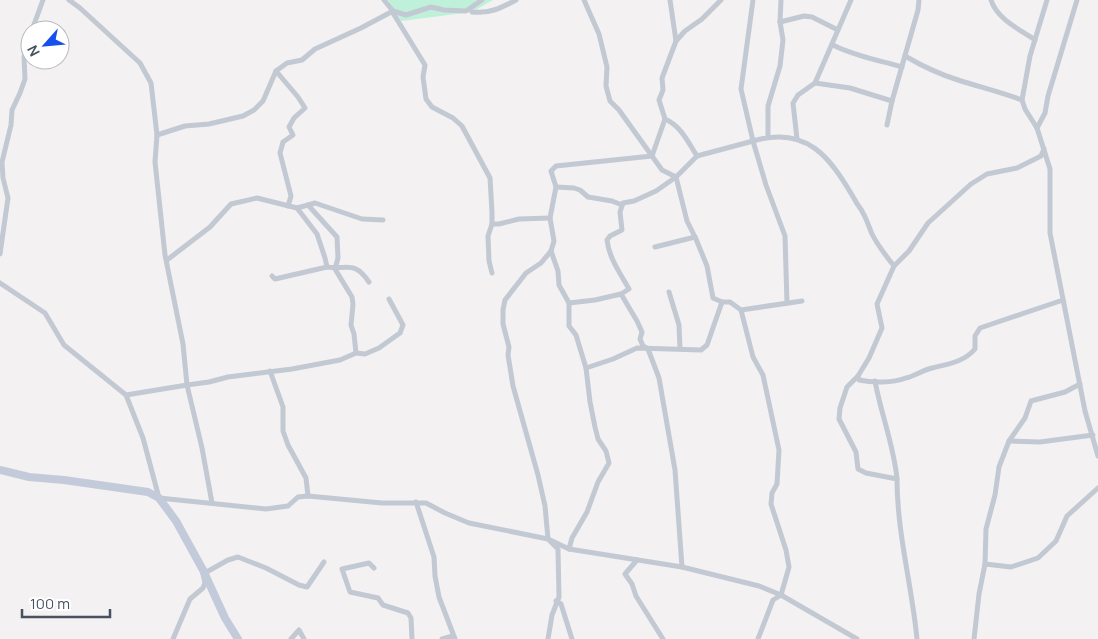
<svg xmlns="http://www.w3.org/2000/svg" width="1098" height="639" font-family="Manrope,sans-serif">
<rect width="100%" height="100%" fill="#f3f1f1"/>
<polygon fill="#bff1da" points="388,0 493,0 472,12 401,21"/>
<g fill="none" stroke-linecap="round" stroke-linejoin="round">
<g stroke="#c2c9d3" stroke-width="5">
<polyline points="69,0 80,8 140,63 151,83 157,135 155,162 165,255 183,344 187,385 209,382 228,377 292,369 340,360 356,353 365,354 379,348 400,333 403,325 389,299"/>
<polyline points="384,0 393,11 393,13 425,65 423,77 426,99 432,107 453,118 462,126 490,178 492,212 492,224 488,236 489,261 492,273"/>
<polyline points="584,0 599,34 607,67 606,86 610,101 619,110 662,170 676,177 687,221 696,239 707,266 713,298 722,302 730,302 741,310 753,357 763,375 779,450 777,484 772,493 771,504 786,550 789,567 781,595 773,600 758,639"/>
<path d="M991,0c6,19 28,29 44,40"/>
<polyline points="1047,0 1030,56 1022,100 1025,109 1037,128 1050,169 1050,233 1085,411 1098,456"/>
<path d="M472,12c17,2 29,-4 44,-12"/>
<polyline points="780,22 804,16 812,17 838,30"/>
<polyline points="32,30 43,0"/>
<polyline points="676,41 685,31 702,19 721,0"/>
<path d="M833,45c21,11 45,15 69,22"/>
<path d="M905,56c17,10 34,18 53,24 22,7 43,12 64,20"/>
<polyline points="276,71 298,97 305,108 294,118 289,127 293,135 283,142 280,153 291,196 288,206"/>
<polyline points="815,83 850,88 892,101 887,125"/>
<polyline points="892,101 918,10 919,0"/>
<path d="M665,119c16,7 23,23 32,37"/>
<polyline points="1037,128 1045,113 1048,96 1077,0"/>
<polyline points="157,135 185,126 209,124 243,116 254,110 263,101 276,71 287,63 302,60 315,49 361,28 393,11 406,15 431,7 444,10 466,11 482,0"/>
<polyline points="768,136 768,106 780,66 783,40 780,22 781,0"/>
<polyline points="797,139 793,103 798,95 815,83 851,0"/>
<polyline points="556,187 574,188 580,190 588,197 612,201 622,205"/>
<polyline points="308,205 315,203 362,219 383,220"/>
<polyline points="297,208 308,205 337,237 338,258 335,269 352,297 353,304 351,325 354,334 356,353"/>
<polyline points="492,224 499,224 519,219 550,218"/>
<polyline points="655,247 695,237"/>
<polyline points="0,254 8,198 3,178 2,162 11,125 12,110 20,93 25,79 24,57 30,37"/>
<path d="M167,260l43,-33 21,-23 26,-6 40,10 20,26 8,24 2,9c21,3 27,-7 42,15"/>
<polyline points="272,276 275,279 327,267"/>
<polyline points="0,283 45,313 64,345 126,395 143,438 159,498 266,509 288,506 298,497 308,496 382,503 426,503 445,513 469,523 548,539 569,549 682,567 759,586 781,595 857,639"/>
<polyline points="669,292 679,325 680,349"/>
<polyline points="569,303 595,300 621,294"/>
<path d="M787,303l-2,-67 -19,-51 -13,-44c54,-16 77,16 102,59 2,5 6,8 8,13 4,7 6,14 9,21 6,12 14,22 22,32"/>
<polyline points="741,310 802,301"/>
<polyline points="586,368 576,335 569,326 569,303 559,285 558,271 551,251 554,241 550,218 556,187 551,171 556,166 652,156 665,119 659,100 663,90 662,78 676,41 670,0"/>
<polyline points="270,371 283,407 283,431 288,445 306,478 308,496"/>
<path d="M858,376l1,4c14,3 33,3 47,-2 9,-2 17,-8 26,-10 16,-4 32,-6 43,-19v-13l5,-8 83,-28"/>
<path d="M875,381c6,33 19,65 22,98"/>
<polyline points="126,395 187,385 202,448 212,503"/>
<polyline points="1009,441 1040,442 1093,435"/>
<polyline points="416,502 434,557 435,576 439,597 455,639"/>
<polyline points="569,549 572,538 587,512 598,482 609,463 606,451 598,439 595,427 590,402 586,368 613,359 637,348 701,350 707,345 722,302"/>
<polyline points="637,560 625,574 632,584 636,596 663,639"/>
<polyline points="985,564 1011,567 1038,558 1056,541 1067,516 1098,488"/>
<path d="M682,567l-7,-97 -16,-92 -11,-29 -5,-3 -3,-7 2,-7 -5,-11 -16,-27 8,-5c-9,-16 -20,-31 -22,-49l3,-4 12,-6 -2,-18 3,-9 11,-2 22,-10 20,-14 21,-21 56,-15 -12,-52 12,-89"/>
<polyline points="374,568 369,563 342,569 350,592 378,598 383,605 408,613 411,618 412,639"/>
<polyline points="556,601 561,604 572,639"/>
<polyline points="173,639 190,599 203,588 205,583 203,574 228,560 238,557 266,568 299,585 307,587 324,562"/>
<polyline points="291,639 299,630 304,639"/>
<polyline points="442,639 453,636"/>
<polyline points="548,639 552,615 559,597 558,549 548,539 545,506 538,475 513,386 508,355 509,347 503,324 503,310 505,300 526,273 541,263 551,251"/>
<path d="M917,639c-5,-53 -20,-106 -20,-160l-31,-6 -8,-4 -2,-17 -17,-33 1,-11 7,-21 11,-11 11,-18 13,-30 -5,-24 17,-38 15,-15 19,-28 43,-39 16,-10 30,-6 24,-12 3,-7"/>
<polyline points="974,639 979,594 985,564 986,529 995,495 999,467 1009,441 1025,418 1031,401 1065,392 1080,384"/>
</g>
<polyline stroke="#c3cbda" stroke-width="8" points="0,470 29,477 64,480 148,492 159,498 176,521 203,570 225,618 238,639"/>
</g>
<g transform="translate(45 45) rotate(243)"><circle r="24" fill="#ffffff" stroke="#b6b9bf"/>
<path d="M0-4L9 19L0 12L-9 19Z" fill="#1350ec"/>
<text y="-8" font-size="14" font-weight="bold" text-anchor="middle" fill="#485160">N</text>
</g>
<path d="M22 609v8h88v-8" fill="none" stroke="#485160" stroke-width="2.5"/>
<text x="30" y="609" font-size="15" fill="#485160" stroke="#ffffff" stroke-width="4" paint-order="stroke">100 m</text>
</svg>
